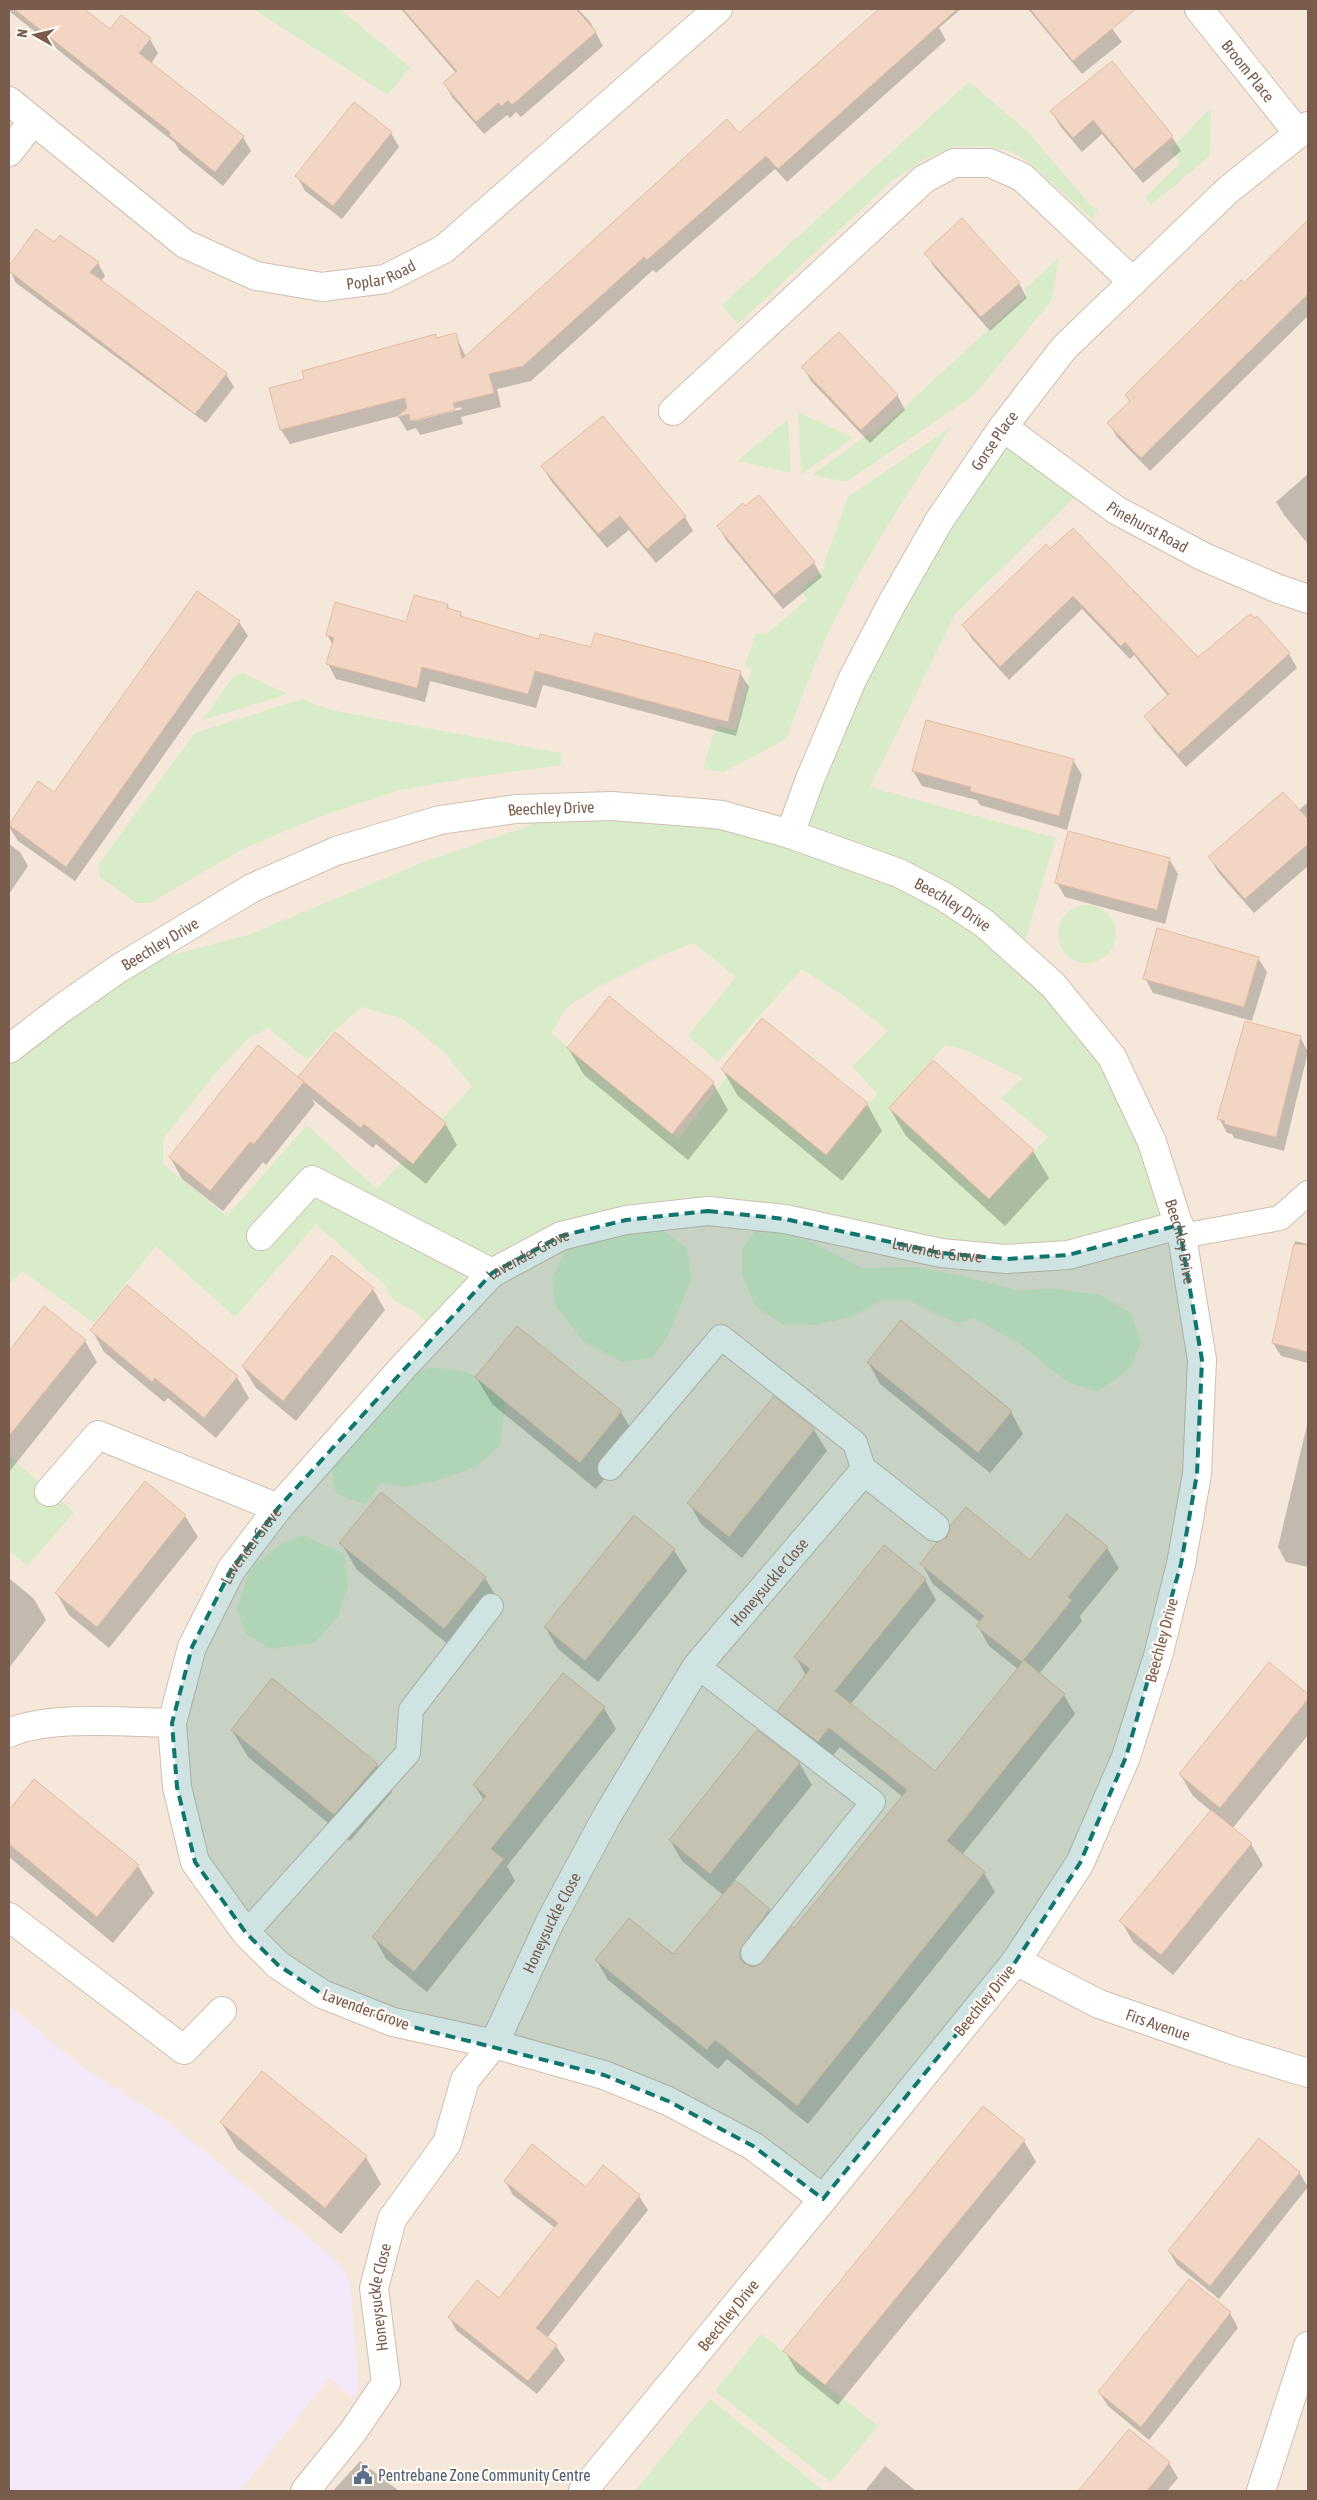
<svg xmlns="http://www.w3.org/2000/svg" width="1317" height="2500" font-family="'Asap Condensed',sans-serif">
<rect width="100%" height="100%" fill="#fdf6ec"/>
<rect fill="#f5e8da" x="9" y="9" width="1299" height="2482"/>
<polygon fill="#f3e8fa" points="9,2006 80,2065 170,2123 339,2263 345,2271 350,2283 359,2389 356,2394 353,2397 329,2378 240,2491 9,2491"/>
<g fill="#d8ecc9" fill-rule="evenodd">
<polygon points="253,9 340,9 410,67 388,95"/>
<polygon points="969,82 1027,131 1092,207 1098,209 1092,219 1029,162 1010,151 984,146 952,147 925,159 892,181 738,324 722,305"/>
<polygon points="1211,108 1210,156 1151,205 1145,198 1180,163 1170,150"/>
<polygon points="1059,257 1052,300 974,395 846,482 812,475 868,434 871,438 1027,294 1024,290"/>
<polygon points="798,412 853,438 801,475"/>
<polygon points="788,419 791,473 737,461"/>
<path d="M951,427c-47,72 -96,145 -131,224 -12,28 -23,59 -34,88l-62,33 -21,-3 13,-43 20,4 16,-62 -7,-2 11,-32h11l40,-35 -7,-9 25,-22 -2,-2 25,-69z"/>
<path d="M1003,427l82,60 -130,127 -85,173 186,51 -36,119 53,51 106,217 -111,30 -360,-44 -147,25 -125,96c-7,-7 -16,-17 -24,-22 -12,-7 -22,-8 -26,-24l-70,-62 -81,93 -79,-71 -62,77 -72,-52 -13,14v-236l109,-80 130,-34 178,-74 100,-34 34,-20 230,27 20,-55zM694,943l42,34 -48,59 30,26 84,-93 42,27 44,35 -36,35 25,28 -47,58 -92,-89 -60,76 -127,-106 15,-25 32,-21 64,-32zM361,1007l42,12 42,34 27,34 -95,102 -70,-64 -80,91 -64,-52v-25l56,-70 30,-31 19,-10 39,32 24,-26zM945,1045l21,5 57,28 -22,20 47,39 -50,53 -102,-89z"/>
<polygon points="243,673 288,694 203,720 233,677"/>
<polygon points="302,699 331,710 561,753 561,765 468,778 400,790 324,815 245,848 150,903 136,903 100,877 98,865 195,733"/>
<circle cx="1087" cy="934" r="29"/>
<polygon points="757,1228 786,1229 862,1268 916,1267 963,1276 1016,1290 1056,1289 1100,1295 1131,1313 1141,1342 1130,1368 1102,1389 1095,1391 1066,1381 1020,1344 974,1318 959,1323 942,1317 911,1301 881,1301 848,1318 813,1325 784,1325 756,1307 742,1275 742,1249"/>
<polygon points="661,1229 687,1248 691,1280 666,1339 651,1358 623,1362 584,1342 555,1305 552,1277 566,1251 616,1232"/>
<polygon points="431,1367 461,1371 487,1379 506,1404 499,1446 477,1466 439,1480 406,1487 381,1483 365,1504 336,1494 332,1471 353,1433 402,1379"/>
<polygon points="9,1456 74,1512 28,1566 9,1551"/>
<polygon points="303,1535 345,1554 348,1586 338,1617 314,1643 271,1649 246,1634 237,1610 250,1569 277,1547"/>
<polygon points="761,2334 878,2426 831,2482 715,2391"/>
<polygon points="710,2399 824,2491 635,2491"/>
</g>
<g fill="#0003" fill-rule="evenodd">
<polygon points="9,9 82,9 110,31 150,39 158,53 151,64 243,137 251,151 223,186 179,150 175,143 9,11"/>
<polygon points="401,9 578,9 590,22 603,46 521,117 516,112 510,118 507,115 484,134 452,97 445,84 456,73"/>
<path d="M881,9h80l-22,19 7,12 -159,142 -12,-13 -119,104 -3,-3 -122,111 -34,8 4,18 -40,10 2,7 -43,11 -4,-7 -9,3 -9,-15 -108,28 -9,-14 -11,-41 36,-9 129,-44 2,3 18,-5 11,23 273,-223zM461,407l1,2 -48,12v-2z"/>
<polygon points="1028,9 1098,9 1122,42 1082,74"/>
<polygon points="1111,62 1172,137 1181,151 1143,183 1102,134 1082,152 1060,126 1052,112"/>
<polygon points="391,133 399,147 342,219 305,191 297,176"/>
<polygon points="1308,222 1308,316 1150,471 1117,437 1109,423 1130,402 1126,396"/>
<polygon points="36,231 55,244 98,263 105,276 101,281 226,374 234,387 206,423 16,283 9,268"/>
<polygon points="926,253 1019,283 1027,298 990,331 934,267"/>
<polygon points="803,367 897,395 905,410 870,443 811,381"/>
<polygon points="602,417 685,517 693,531 656,563 629,530 607,548 551,481 543,467"/>
<polygon points="1308,474 1308,544 1285,516 1276,502"/>
<polygon points="758,497 814,563 822,577 783,609 726,540 718,526"/>
<polygon points="1050,551 1198,659 1257,618 1289,654 1297,668 1186,767 1154,730 1146,716 1168,696 1134,655 1130,659 1082,609 1009,680 972,639 964,626"/>
<polygon points="197,592 239,622 248,636 75,881 18,841 9,827 38,783 54,794"/>
<polygon points="447,605 451,611 460,613 463,618 540,640 740,673 749,687 736,736 543,685 536,708 430,681 425,702 336,679 328,664 333,645 327,635 407,624"/>
<polygon points="1073,760 1082,775 1067,830 980,805 977,800 922,786 913,771"/>
<polygon points="1308,802 1308,866 1254,913 1218,872 1210,857 1299,810"/>
<polygon points="9,844 20,852 28,866 9,894"/>
<polygon points="1169,859 1178,874 1165,924 1065,897 1057,883"/>
<polygon points="1258,958 1267,972 1252,1021 1153,993 1145,978"/>
<polygon points="1300,1037 1308,1052 1284,1151 1234,1138 1232,1134 1227,1133 1219,1118"/>
<polygon points="568,1048 713,1083 728,1110 688,1160 584,1075"/>
<polygon points="722,1069 867,1104 882,1131 842,1181 738,1096"/>
<polygon points="300,1077 445,1123 457,1145 426,1184 376,1144 373,1148 312,1099 315,1104 266,1165 263,1162 223,1211 182,1179 170,1157 302,1083"/>
<polygon points="890,1109 1033,1151 1049,1178 1005,1226 906,1136"/>
<polygon points="1295,1241 1308,1244 1308,1363 1281,1356 1273,1343"/>
<polygon points="373,1289 385,1310 296,1421 256,1388 243,1367"/>
<polygon points="45,1308 85,1341 97,1362 9,1472 9,1353"/>
<polygon points="92,1330 237,1377 249,1398 216,1438 168,1398 164,1402 104,1352"/>
<polygon points="868,1362 1011,1412 1023,1434 990,1473 880,1384"/>
<polygon points="476,1377 621,1412 637,1439 596,1489 492,1404"/>
<polygon points="774,1398 814,1430 827,1451 742,1558 701,1524 689,1503"/>
<polygon points="1308,1421 1308,1567 1286,1562 1278,1547"/>
<polygon points="381,1493 485,1578 501,1605 461,1655 357,1570 341,1543"/>
<polygon points="185,1516 198,1537 109,1648 69,1615 57,1594"/>
<polygon points="1067,1516 1107,1548 1119,1568 1080,1616 1082,1621 1039,1674 1064,1695 1075,1714 962,1855 984,1873 995,1892 808,2124 727,2059 718,2069 608,1980 597,1961 673,1956 723,1895 682,1861 670,1840 758,1732 800,1764 812,1785 734,1881 769,1910 780,1929 752,1968 759,1967 794,1930 903,1797 840,1747 829,1760 790,1730 779,1711 806,1676 796,1657 925,1580 936,1600 850,1705 935,1773 1018,1669 989,1646 978,1626 981,1623 933,1584 922,1564 1030,1561"/>
<polygon points="634,1517 674,1550 687,1571 598,1682 558,1649 545,1627"/>
<polygon points="9,1578 34,1599 46,1620 9,1668"/>
<polygon points="1269,1664 1308,1695 1308,1735 1232,1829 1251,1844 1263,1865 1173,1975 1133,1942 1121,1921 1211,1811 1193,1796 1180,1774"/>
<polygon points="604,1708 616,1729 507,1866 515,1881 427,1992 386,1959 374,1937 484,1801 475,1785"/>
<polygon points="232,1730 377,1765 392,1792 350,1841 248,1757"/>
<polygon points="34,1781 138,1866 154,1893 113,1943 9,1857 9,1812"/>
<polygon points="221,2122 366,2157 381,2184 341,2234 237,2149"/>
<polygon points="1024,2141 1036,2162 838,2405 797,2372 785,2351"/>
<polygon points="1299,2172 1308,2187 1219,2299 1177,2265 1169,2251"/>
<polygon points="505,2181 639,2196 648,2210 547,2338 556,2346 565,2360 537,2394 457,2331 449,2317 500,2299 555,2228 513,2195"/>
<polygon points="1230,2313 1238,2328 1149,2440 1108,2406 1099,2392"/>
<polygon points="1129,2430 1169,2463 1178,2478 1167,2491 1080,2491"/>
<polygon points="360,2461 399,2491 333,2491"/>
<polygon points="885,2466 916,2491 865,2491"/>
</g>
<g fill="#f3d5c3" stroke="#e6bba3">
<polygon points="14,9 84,9 110,29 121,15 151,38 139,53 244,136 215,172 169,135 171,133"/>
<polygon points="403,9 576,9 596,32 512,105 508,100 502,106 498,103 476,122 443,83 457,71"/>
<polygon points="879,9 957,9 778,169 766,156 647,260 644,257 523,366 489,374 494,393 453,403 455,410 410,421 409,414 397,417 407,408 405,398 280,430 269,388 304,379 302,371 436,334 436,338 456,333 462,359 727,119 739,133"/>
<polygon points="1030,9 1136,9 1073,61"/>
<polygon points="1112,61 1173,136 1134,170 1093,120 1073,138 1050,111"/>
<polygon points="354,102 392,132 333,206 295,176"/>
<polygon points="962,218 1020,283 981,317 924,253"/>
<polygon points="1308,220 1308,294 1141,458 1107,423 1130,401 1125,395 1241,280 1244,283"/>
<polygon points="36,229 54,242 60,235 99,262 90,272 227,373 195,414 9,271 9,266"/>
<polygon points="839,332 898,395 861,430 801,367"/>
<polygon points="603,416 686,516 647,549 620,516 598,534 541,466"/>
<polygon points="759,495 815,562 774,595 717,526 743,503 745,506"/>
<polygon points="1073,528 1198,657 1250,614 1255,618 1257,616 1290,653 1178,754 1144,716 1169,694 1125,642 1121,646 1073,596 1000,667 962,625 1046,544 1050,549"/>
<polygon points="197,591 240,621 66,867 9,825 38,781 54,792"/>
<polygon points="414,595 448,604 447,608 461,612 460,616 539,639 540,634 591,647 595,633 741,671 728,722 535,671 528,694 422,667 417,688 326,664 334,638 326,635 335,602 406,622"/>
<polygon points="926,720 1074,759 1059,816 970,791 971,787 912,771"/>
<polygon points="1283,792 1308,819 1308,844 1245,899 1208,857"/>
<polygon points="1068,831 1170,858 1157,910 1055,883"/>
<polygon points="1157,928 1259,957 1244,1007 1143,979"/>
<polygon points="609,996 714,1082 672,1134 567,1048"/>
<polygon points="762,1018 868,1103 826,1155 721,1069"/>
<polygon points="1245,1021 1301,1036 1276,1137 1224,1124 1225,1121 1217,1119"/>
<polygon points="335,1032 446,1123 413,1164 364,1124 361,1128 298,1077"/>
<polygon points="258,1045 304,1082 254,1144 250,1142 210,1191 169,1157"/>
<polygon points="933,1060 1034,1150 989,1199 889,1108"/>
<polygon points="1294,1244 1308,1245 1308,1352 1272,1343"/>
<polygon points="332,1255 374,1288 283,1401 242,1366"/>
<polygon points="127,1285 238,1376 204,1418 155,1378 152,1382 90,1330"/>
<polygon points="44,1306 86,1340 9,1436 9,1351"/>
<polygon points="901,1320 1012,1411 978,1453 867,1362"/>
<polygon points="517,1326 622,1411 580,1463 475,1377"/>
<polygon points="774,1396 815,1429 729,1537 687,1503"/>
<polygon points="145,1481 186,1515 97,1627 55,1593"/>
<polygon points="381,1492 486,1577 444,1629 339,1543"/>
<polygon points="966,1507 1030,1560 1067,1514 1108,1547 1068,1597 1072,1600 1022,1662 976,1626 984,1616 920,1564 937,1542 947,1537 950,1526"/>
<polygon points="634,1515 675,1549 585,1661 544,1627"/>
<polygon points="884,1545 926,1579 835,1691 935,1771 1024,1660 1065,1694 947,1841 985,1872 797,2106 715,2040 707,2050 595,1960 629,1918 673,1954 735,1880 770,1909 740,1950 740,1958 744,1963 751,1967 758,1966 792,1927 794,1928 907,1790 829,1728 818,1742 777,1711 810,1669 794,1657"/>
<polygon points="1269,1662 1308,1694 1308,1699 1220,1808 1179,1774"/>
<polygon points="563,1673 605,1707 491,1849 504,1859 414,1972 372,1937 486,1796 473,1785"/>
<polygon points="272,1678 378,1764 334,1815 231,1730"/>
<polygon points="757,1730 800,1763 710,1874 669,1840"/>
<polygon points="34,1779 139,1865 97,1917 9,1844 9,1810"/>
<polygon points="1211,1810 1252,1843 1161,1955 1119,1921"/>
<polygon points="262,2071 367,2156 325,2208 220,2122"/>
<polygon points="983,2106 1025,2140 825,2385 783,2351"/>
<polygon points="1259,2138 1300,2172 1210,2286 1168,2251"/>
<polygon points="532,2144 586,2187 603,2165 640,2195 536,2328 557,2345 528,2381 448,2317 477,2280 499,2298 558,2223 504,2181"/>
<polygon points="1189,2279 1231,2312 1141,2427 1098,2392"/>
<polygon points="1129,2429 1170,2462 1147,2491 1078,2491"/>
</g>
<g fill="none" stroke-linecap="round" stroke-linejoin="round">
<g stroke="#d1beb0" stroke-width="26">
<g id="service">
<polyline points="1182,1236 1280,1218 1308,1193"/>
<polyline points="610,1468 721,1337 855,1443 864,1471"/>
<polyline points="697,1666 873,1802 753,1953"/>
<polyline points="246,1933 408,1753 411,1710 491,1606"/>
</g>
</g>
<g stroke="#d1beb0" stroke-width="30">
<g id="minor">
<path id="s1" d="M1199,9l99,124"/>
<path id="s2" d="M9,101l176,143 71,32 66,11 63,-8 59,-30 274,-240"/>
<polyline points="9,152 33,121"/>
<polyline points="673,411 924,179 954,163 990,163 1022,177 1133,282"/>
<path id="s3" d="M1003,427l113,83 88,47 72,31 32,11"/>
<path id="s4" d="M790,834l20,-55 42,-99 39,-75 48,-84 64,-94 61,-79 164,-158 80,-64"/>
<path id="s5" d="M9,1049l52,-40 57,-40 134,-81 84,-37 104,-31 76,-11 96,-3 90,7 20,2 68,19 109,39 44,23 42,28 68,61 59,72 40,85 30,94 20,124 -5,114 -16,90 -23,92 -32,101 -46,106 -64,98 -193,238 -240,292"/>
<polyline points="261,1236 312,1180 492,1273"/>
<polyline points="49,1492 98,1435 278,1508"/>
<path d="M9,1733c39,-18 119,-11 163,-10"/>
<polyline points="9,1917 184,2050 222,2011"/>
<path id="s6" d="M1016,1961l83,43 133,46 76,23"/>
<path id="s7" d="M823,2199l-70,-53 -85,-45 -64,-26 -110,-31 -101,-22 -71,-28 -44,-29 -32,-32 -51,-71 -18,-75 -5,-64 20,-76 39,-77 47,-62 127,-143 87,-92 69,-37 65,-16 82,-9 77,8 156,34 65,6 62,-4 111,-30"/>
<path id="s8" d="M305,2491l47,-58 34,-50 -12,-95 18,-69 55,-76 18,-63 29,-36 56,-122 57,-106 90,-150 167,-195 71,56"/>
<polyline points="1261,2491 1308,2346"/>
</g>
</g>
<use href="#service" stroke="#fff" stroke-width="24"/>
<use href="#minor" stroke="#fff" stroke-width="28"/>
</g>
<path fill="#0f766e" fill-opacity="0.2" stroke="#0f766e" stroke-width="4" stroke-dasharray="10 6" stroke-linejoin="round" d="M708,1211l77,8 156,34 65,6 62,-4 111,-30 23,135 -5,114 -16,90 -55,193 -46,106 -64,98 -193,238 -70,-53 -85,-45 -64,-26 -211,-53 -71,-28 -44,-29 -32,-32 -51,-71 -18,-75 -5,-64 20,-76 39,-77 47,-62 214,-235 69,-37 65,-16z"/>
<defs>
<g id="civic-bare" transform="scale(1.5)"><path d="M-.6-6.5H3V-4.5H.6V-3L4-1V1h2V6H-6V1h2V-1L-.6-3ZM-1.2 2.5V6h2.4V2.5Z" fill="#5c6f8a" stroke="#fffaf3" stroke-width="2.5" paint-order="stroke"/></g>
</defs>
<g fill-rule="evenodd">
<use href="#civic-bare" x="363" y="2475"/>
</g>
<g text-anchor="middle" stroke-width="4.5" stroke-linejoin="round" paint-order="stroke">
<g font-size="16" fill="#7a5c4d" stroke="#fffaf3">
<text dy="6" stroke="none"><textPath href="#s1" startOffset="79">Broom Place</textPath></text>
<text dy="6" stroke="none"><textPath href="#s2" startOffset="432">Poplar Road</textPath></text>
<text dy="6" stroke="none"><textPath href="#s4" startOffset="445">Gorse Place</textPath></text>
<text dy="6" stroke="none"><textPath href="#s3" startOffset="176">Pinehurst Road</textPath></text>
<text dy="6" stroke="none"><textPath href="#s5" startOffset="604">Beechley Drive</textPath></text>
<text dy="6" stroke="none"><textPath href="#s5" startOffset="1024">Beechley Drive</textPath></text>
<text dy="6" stroke="none"><textPath href="#s5" startOffset="184">Beechley Drive</textPath></text>
<text dy="6" stroke="none"><textPath href="#s5" startOffset="1444">Beechley Drive</textPath></text>
<text dy="6" stroke="none"><textPath href="#s7" startOffset="1895">Lavender Grove</textPath></text>
<text dy="6" stroke="none"><textPath href="#s7" startOffset="1475">Lavender Grove</textPath></text>
<text dy="6" stroke="none"><textPath href="#s7" startOffset="1070">Lavender Grove</textPath></text>
<text dy="6" stroke="none"><textPath href="#s8" startOffset="1048">Honeysuckle Close</textPath></text>
<text transform="translate(1161 1640) rotate(-75)" y="6">Beechley Drive</text>
<text dy="6" stroke="none"><textPath href="#s8" startOffset="642">Honeysuckle Close</textPath></text>
<text transform="translate(984 2000) rotate(-51)" y="6">Beechley Drive</text>
<text transform="translate(366 2009) rotate(20)" y="6">Lavender Grove</text>
<text dy="6" stroke="none"><textPath href="#s6" startOffset="156">Firs Avenue</textPath></text>
<text dy="6" stroke="none"><textPath href="#s8" startOffset="222">Honeysuckle Close</textPath></text>
<text transform="translate(728 2315) rotate(-51)" y="6">Beechley Drive</text>
</g>
<g font-size="16" fill="#4e5e75" stroke="#fffaf3" text-anchor="start">
<text x="378" y="2481">Pentrebane Zone Community Centre</text>
</g>
</g>
<rect width="1317" height="2500" fill="none" stroke="#7a5c4d" stroke-width="20"/>
<g transform="translate(35 35) rotate(278)" stroke="#fffaf3" stroke-width="4" paint-order="stroke">
<path d="M0-4L9 19L0 12L-9 19Z" fill="#7a5c4d"/>
<text y="-8" font-size="14" font-weight="bold" text-anchor="middle" fill="#7a5c4d">N</text>
</g>
</svg>
